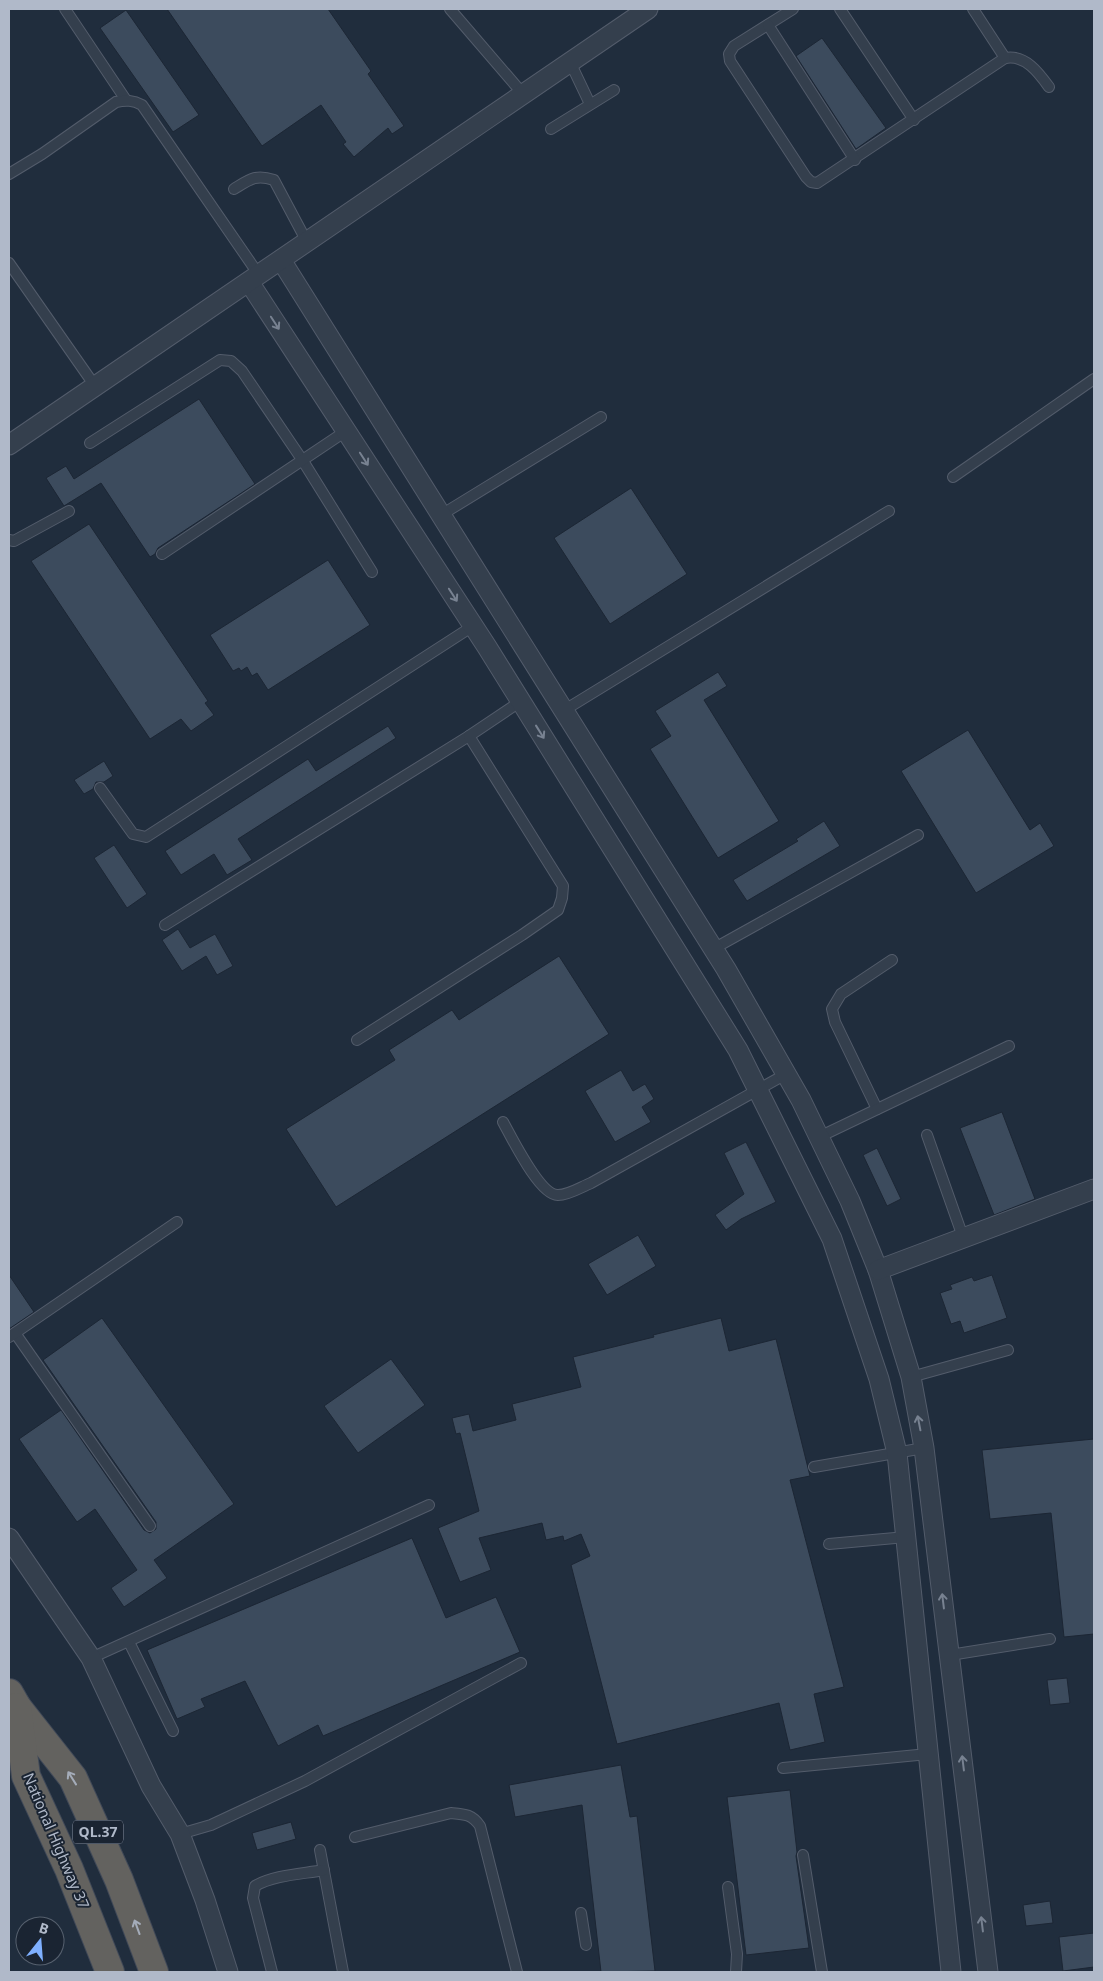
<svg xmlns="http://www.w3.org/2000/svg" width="1103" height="1981" font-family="'Noto Sans',sans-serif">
<rect width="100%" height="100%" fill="#202d3d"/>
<g fill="#3c4b5d" stroke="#1c2634">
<polygon points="167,9 328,9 371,71 368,74 404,126 392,134 388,128 354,157 343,144 346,142 321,105 262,146"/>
<polygon points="126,10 199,115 173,132 100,28"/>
<polygon points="822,38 886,128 856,149 796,56"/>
<polygon points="199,399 255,484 158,548 155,554 150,557 101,483 64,506 46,478 66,466 74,479"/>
<polygon points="631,488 687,574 610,624 554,538"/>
<polygon points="89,524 208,701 205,703 214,715 191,731 181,719 150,739 31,561"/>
<polygon points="328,560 370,625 268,690 257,673 252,676 247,667 241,671 239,668 233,671 210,635"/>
<polygon points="718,672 727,686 704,700 779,821 718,858 650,749 671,736 655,711"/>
<polygon points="388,726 396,738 238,839 252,860 227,875 214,854 181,875 165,851 308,759 316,771"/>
<polygon points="968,730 1030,830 1040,823 1054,846 976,893 901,771"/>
<polygon points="104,761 113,776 104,782 96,782 93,789 84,794 74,780"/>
<polygon points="824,821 840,846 747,901 733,880 798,841 796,839"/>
<polygon points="114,845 147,894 127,908 94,858"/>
<polygon points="178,929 190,948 215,934 233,966 217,975 206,956 182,971 162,940"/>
<polygon points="559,956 609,1034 336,1207 286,1129 395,1060 389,1050 452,1010 459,1020"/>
<polygon points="621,1070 633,1091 645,1084 654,1099 642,1107 651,1122 615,1142 585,1091"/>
<polygon points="1002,1112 1035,1199 994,1215 960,1128"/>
<polygon points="746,1142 776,1202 741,1219 726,1230 715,1215 744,1194 724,1153"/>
<polygon points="877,1148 901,1199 887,1206 863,1155"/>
<polygon points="638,1235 656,1266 607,1295 588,1264"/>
<polygon points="9,1275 34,1312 9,1329"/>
<polygon points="992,1275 1007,1318 964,1333 960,1321 951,1324 940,1293 952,1289 950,1285 972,1277 974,1281"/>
<polygon points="102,1318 234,1504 154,1560 167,1578 124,1607 111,1588 137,1570 95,1509 77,1522 19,1439 61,1410 144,1530 150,1533 156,1529 156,1522 43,1360"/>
<polygon points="721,1318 729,1351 776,1339 810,1476 790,1480 844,1687 814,1694 825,1742 790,1750 779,1703 617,1744 571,1565 590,1556 581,1534 564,1541 563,1536 546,1540 542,1523 479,1538 491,1570 460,1582 438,1528 479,1511 460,1433 456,1434 452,1418 469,1414 473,1431 516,1420 512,1404 581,1387 573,1357 654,1337 653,1335"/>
<polygon points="391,1359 425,1405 358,1453 324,1406"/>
<polygon points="1094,1439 1094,1634 1064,1637 1051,1513 990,1519 982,1450"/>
<polygon points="412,1538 446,1618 496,1597 520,1652 323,1736 318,1725 278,1746 245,1681 201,1699 205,1707 177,1719 147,1650"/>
<polygon points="1067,1678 1070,1703 1050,1705 1047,1680"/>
<polygon points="621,1765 630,1817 637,1816 655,1971 601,1972 582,1805 515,1817 509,1785"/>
<polygon points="790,1790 797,1852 796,1856 809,1948 746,1955 727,1797"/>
<polygon points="291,1822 296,1839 257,1850 252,1833"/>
<polygon points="1050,1901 1053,1923 1026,1926 1023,1905"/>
<polygon points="1094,1933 1094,1967 1063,1971 1059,1937"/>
</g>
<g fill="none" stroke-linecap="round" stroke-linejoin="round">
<g stroke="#535c6b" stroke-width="12">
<g id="service">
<polyline points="65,9 126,100"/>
<polyline points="450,9 523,94"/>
<path d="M793,9l-59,37 -5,8 1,7 76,116 5,5 6,1 188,-125c20,-4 34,15 44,29"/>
<polyline points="840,9 914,120"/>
<polyline points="973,9 1005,58"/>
<polyline points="768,25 855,160"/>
<polyline points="570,62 590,104"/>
<polyline points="551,129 614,90"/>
<path d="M9,174l33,-20 74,-52c10,-2 17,-2 26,3l117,170"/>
<path d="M234,189c16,-10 22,-15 40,-9l33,62"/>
<polyline points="9,263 95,386"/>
<polyline points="90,443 220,360 231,361 242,371 303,461 372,572"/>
<polyline points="953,477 1094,379"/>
<polyline points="441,515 601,417"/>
<polyline points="9,540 14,541 69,511"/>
<polyline points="162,554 346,431"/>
<polyline points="563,711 889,511"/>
<polyline points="100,788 133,834 146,837 473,626"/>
<polyline points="165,925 469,736"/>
<polyline points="713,949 918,835"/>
<polyline points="357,1040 522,935 558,910 562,898 563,886 469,736 521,701"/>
<polyline points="877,1109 835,1022 832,1009 841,994 892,960"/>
<path d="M503,1122c9,16 37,74 55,73 11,0 23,-8 33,-12l195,-109"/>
<polyline points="927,1135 963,1237"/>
<polyline points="819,1137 1009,1046"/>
<polyline points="15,1333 150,1526"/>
<polyline points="9,1337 177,1222"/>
<polyline points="911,1377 1008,1350"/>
<polyline points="814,1467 924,1448"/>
<polyline points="829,1544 906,1537"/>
<polyline points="129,1642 173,1731"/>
<polyline points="950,1655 1050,1639"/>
<polyline points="91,1658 429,1505"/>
<polyline points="783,1768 928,1754"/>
<polyline points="180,1834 211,1825 305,1781 521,1663"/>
<path d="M355,1837l96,-24c13,1 21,1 29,13l37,146"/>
<polyline points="320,1850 343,1972"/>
<polyline points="803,1855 822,1972"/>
<polyline points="728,1887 737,1954 736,1972"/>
<polyline points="581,1913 586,1945"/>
<path d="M272,1972l-19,-74 2,-12c19,-11 47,-12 69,-16"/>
</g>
</g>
<g stroke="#535c6b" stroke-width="21">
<g id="minor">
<polyline points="281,260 726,969 801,1100 850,1201 878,1270 911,1377 924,1448 988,1972"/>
<polyline points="249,282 487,647 738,1050 832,1239 879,1379 897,1453 951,1972"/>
<polyline points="9,445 648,9"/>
<polyline points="878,1270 1094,1189"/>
<polyline points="9,1538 91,1658 151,1786 180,1834 205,1900 228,1972"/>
</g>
</g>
<g stroke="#404958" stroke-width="30">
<g id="trunk">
<polyline points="9,1693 17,1707 73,1778 119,1880 154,1972"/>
<polyline points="17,1707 26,1776 69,1869 110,1972"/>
</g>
</g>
<use href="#service" stroke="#343f4d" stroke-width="10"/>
<use href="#minor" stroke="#343f4d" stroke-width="19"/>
<use href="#trunk" stroke="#63625f" stroke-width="28"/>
</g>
<defs><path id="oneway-shaft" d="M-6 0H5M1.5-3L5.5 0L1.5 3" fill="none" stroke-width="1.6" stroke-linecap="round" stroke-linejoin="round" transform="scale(1.25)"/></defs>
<g stroke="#788291">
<use href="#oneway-shaft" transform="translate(275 323) rotate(57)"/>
<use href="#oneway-shaft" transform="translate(364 459) rotate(57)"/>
<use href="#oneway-shaft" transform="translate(453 595) rotate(57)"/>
<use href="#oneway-shaft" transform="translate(540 732) rotate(58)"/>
<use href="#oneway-shaft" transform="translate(919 1423) rotate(-101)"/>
<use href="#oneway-shaft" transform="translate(943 1601) rotate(-97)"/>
<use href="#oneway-shaft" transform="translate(963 1763) rotate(-97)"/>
<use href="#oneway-shaft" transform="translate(982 1924) rotate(-97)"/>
</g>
<g stroke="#a4acb9">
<use href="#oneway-shaft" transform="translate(72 1778) rotate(-122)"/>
<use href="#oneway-shaft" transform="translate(137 1927) rotate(-110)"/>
</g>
<g text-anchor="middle" stroke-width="4" stroke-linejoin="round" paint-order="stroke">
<rect fill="#1a2432" stroke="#838c9c" stroke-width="1" x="73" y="1820.5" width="50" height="23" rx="4"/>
<g font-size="14" font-weight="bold" fill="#b0b9c9">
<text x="98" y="1837">QL.37</text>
</g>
<g font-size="15" fill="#b0b9c9" stroke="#1a2432">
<text transform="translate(56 1841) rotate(67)" y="5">National Highway 37</text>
</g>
</g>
<rect width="1103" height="1981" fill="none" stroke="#b0b9c9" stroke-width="20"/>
<g transform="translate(40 1941) rotate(17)"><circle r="24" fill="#1a2432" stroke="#56606e"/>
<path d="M0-4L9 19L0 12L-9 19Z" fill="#7fb0ff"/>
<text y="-8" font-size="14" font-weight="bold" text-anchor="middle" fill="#b0b9c9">B</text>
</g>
</svg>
